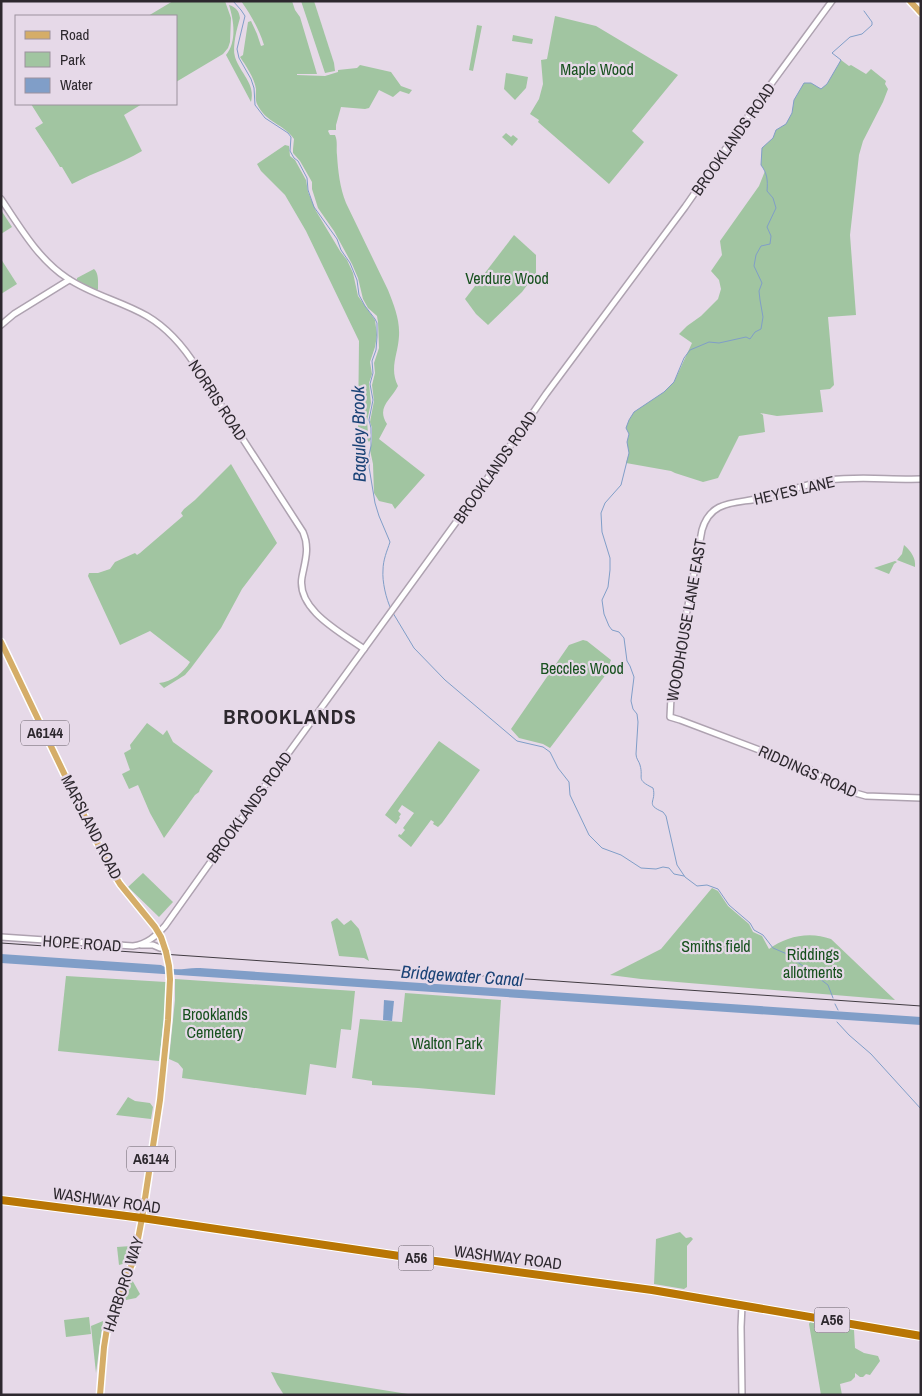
<svg xmlns="http://www.w3.org/2000/svg" width="922" height="1396" font-family="'Archivo Narrow',sans-serif">
<rect width="100%" height="100%" fill="#e6d9e8"/>
<g fill="#a1c5a1">
<polygon points="173,1 225,1 231,18 230,42 228,48 223,54 176,82 176,16 148,16"/>
<path d="M241,1h51l3,9 5,7 17,57h-20v1l28,1 13,-4v-2l19,-2 3,-3 31,7 10,14 11,4 -3,4 -9,-3 -7,6 -14,-7 -10,18 -4,1 -24,-2 -5,18v5h-7l-1,1 2,4h5c3,7 1,13 2,20 1,16 3,33 9,48l42,87c6,15 12,30 11,46 -1,19 -10,32 -1,50 -7,14 -22,21 -11,38l-8,15 46,36 -30,34 -3,-5 -13,-3 -5,-8 -1,-29 -3,-14 2,-9v-13l-2,-6 4,-21 -2,-16 3,-12 -1,-10 5,-15 -1,-26 -1,-6 -9,-8 -5,-9 -5,-21 -6,-14 -18,-33 -16,-23 -6,-19v-7l-12,-21 -7,-8v-4l1,-10c-10,-15 -28,-16 -37,-35 -2,-5 -1,-10 -1,-15 -2,-12 -10,-23 -16,-32l3,-2 5,-33 3,-1 6,13 4,12 3,-1c-5,-16 -13,-30 -23,-44z"/>
<polygon points="301,1 314,1 334,63 335,71 325,73"/>
<path d="M229,5c7,2 10,6 11,13 -3,10 -8,29 -5,39 5,16 21,27 16,45l-25,-47c11,-13 8,-34 3,-50z"/>
<polygon points="555,16 596,26 678,75 632,131 644,142 609,184 538,122 539,120 530,114 539,99 543,84 541,60 547,59"/>
<polygon points="477,25 482,26 473,71 469,70"/>
<polygon points="513,35 533,39 532,44 512,41"/>
<polygon points="841,60 849,66 851,65 866,74 871,69 886,81 885,84 888,89 883,102 863,141 859,155 850,235 856,315 828,317 834,385 830,389 820,390 823,412 777,416 760,413 763,415 765,432 739,436 718,478 703,482 675,473 671,471 626,463 629,453 627,442 629,434 626,428 629,420 634,412 664,392 674,382 692,343 679,334 687,326 701,316 718,299 721,289 719,280 711,271 722,255 720,241 759,186 765,171 761,165 762,148 773,138 776,130 786,124 792,113 794,100 804,83 811,83 821,89 827,84"/>
<polygon points="506,73 528,77 526,88 515,100 504,89"/>
<path d="M31,104h111l-18,11 18,36c-22,13 -47,21 -70,33l-10,-17h-2l-6,-10 -19,-29 8,-5z"/>
<polygon points="506,133 511,137 513,135 518,139 512,146 502,137"/>
<polygon points="285,145 289,146 290,156 295,160 306,180 308,192 316,211 340,251 347,260 353,273 358,296 375,320 377,335 375,347 370,362 372,374 369,383 371,403 367,421 368,433 371,439 369,442 362,433 358,430 359,341 306,231 285,195 261,171 257,164"/>
<polygon points="1,210 12,227 1,234"/>
<polygon points="514,235 536,255 536,273 522,292 488,325 476,314 465,299"/>
<polygon points="1,259 17,284 1,294"/>
<path d="M94,269c5,4 4,14 4,20l-2,3 -19,-9v-5z"/>
<path d="M231,464l46,79 -35,46 -21,39 -30,40 -6,7 -21,13 -5,-5c13,-1 25,-11 31,-21l-40,-31 -30,14 -32,-69 1,-3h9l12,-4 5,-7 20,-9 2,2 3,-2 43,-37 -2,-3 3,-4 11,-9z"/>
<path d="M904,545c7,6 12,13 11,22l-18,-7 5,-6z"/>
<polygon points="895,561 897,562 894,564 889,574 874,568"/>
<polygon points="583,640 587,641 611,660 604,677 550,748 543,744 519,738 511,729 569,645"/>
<polygon points="147,723 163,735 167,730 173,742 213,771 200,789 199,792 195,795 164,838 150,813 138,785 129,789 122,774 130,770 124,753 131,749 130,745"/>
<polygon points="439,741 480,770 442,823 438,827 433,824 434,822 431,820 411,847 398,836 399,834 401,835 405,830 403,828 414,813 402,805 398,811 401,814 399,817 400,818 396,824 385,815"/>
<polygon points="143,873 173,902 159,917 128,887"/>
<path d="M712,888l6,3 10,15 21,18 4,8 9,4 7,13c17,-13 41,-18 62,-10l64,61 -254,-21 -31,-4 51,-26z"/>
<polygon points="337,918 344,925 351,920 359,929 369,961 364,958 339,956 331,922"/>
<polygon points="66,976 166,982 165,1011 159,1061 58,1051"/>
<polygon points="175,979 355,991 351,1030 341,1029 336,1068 310,1064 306,1095 182,1078 183,1069 178,1063 169,1059 175,1000"/>
<polygon points="405,993 501,1000 495,1095 418,1088 372,1085 372,1081 352,1078 360,1019 402,1022"/>
<polygon points="128,1097 135,1101 150,1103 153,1107 151,1119 116,1115"/>
<polygon points="680,1232 686,1238 691,1237 693,1239 687,1246 687,1287 684,1289 654,1284 656,1239"/>
<polygon points="131,1246 132,1246 126,1263 119,1265 117,1247"/>
<polygon points="131,1278 140,1294 136,1298 121,1301"/>
<polygon points="89,1317 91,1334 66,1337 64,1320"/>
<polygon points="103,1321 96,1373 91,1326"/>
<polygon points="810,1322 854,1330 855,1348 864,1353 878,1356 880,1361 870,1375 866,1374 863,1377 860,1377 855,1373 855,1377 851,1381 840,1384 842,1395 821,1395 809,1324"/>
<polygon points="271,1372 414,1395 284,1395 277,1384"/>
</g>
<g fill="#809ec8">
<path d="M1,954l160,11c13,8 25,2 39,3l721,49v8l-920,-62z"/>
<polygon points="384,1000 394,1001 392,1021 383,1020"/>
</g>
<g fill="none" stroke-linecap="round" stroke-linejoin="round">
<g stroke="#809ec8" stroke-width="1">
<path d="M233,1l8,9 4,6 -8,33 2,9 12,21 3,9 1,17 10,13 23,15 3,4 -1,14 4,7 4,3 9,17 1,12 6,17 23,32 4,11 9,13 7,17 2,15 6,11 10,13 2,4v14l-1,13 -4,11 1,12 -3,11 3,16 -4,20 2,8v18l-2,9 1,5 -1,7 6,36 4,13 11,26c-3,9 -7,18 -7,28 -1,11 3,29 8,39"/>
<polyline points="393,613 414,648 445,680 517,741 543,747 550,752 558,768 569,782 570,795 589,835 602,848 621,855 641,868 656,869 663,867 669,868 674,874 684,876"/>
<path d="M833,998l-5,-13 -41,-31 -14,-6 -10,-13 -9,-5 -4,-7 -21,-18 -11,-16 -11,-4 -10,1 -12,-9 -8,-12 -11,-49 -3,-4c-19,-8 -6,-10 -10,-24 -18,-9 -9,-9 -13,-23 -1,-4 -4,-6 -4,-11l2,-32 -1,-8 -4,-5 -2,-8 3,-24 -4,-11 -3,-5 -3,-23 -5,-6 -7,-2 -3,-4 -5,-12 -2,-14 6,-13 2,-17v-12l-8,-26 -1,-19 4,-10 16,-18 8,-32 -2,-11 2,-8 -3,-6 3,-8 5,-8 30,-20 10,-10 10,-24 6,-8 19,-8 10,1 27,-6 4,2 5,-7 6,-3 2,-12 -3,-17 -1,-9 3,-8 -8,-17 2,-11 5,-9 9,-2 1,-8 -4,-9 9,-19 -3,-10 -6,-7c1,-11 0,-18 -6,-26l1,-17 11,-10 3,-8 10,-6 6,-11 2,-13 10,-17h7l10,6 6,-5 14,-24 -9,-7 18,-16 12,-3 10,-9v-3l-8,-11"/>
<polyline points="835,1004 838,1010"/>
<polyline points="837,1022 849,1035 871,1054 921,1109"/>
</g>
<g stroke="#aea2b0" stroke-width="8">
<g id="minor">
<path d="M1,199c19,28 37,60 66,79 25,17 54,23 80,38 22,13 37,31 50,52l106,164c7,16 2,29 -1,45 -6,33 40,56 62,72"/>
<polyline points="1,325 14,314 69,280"/>
<path d="M921,479c-31,1 -62,-3 -92,1 -24,4 -45,13 -67,18 -26,6 -51,1 -60,32l-31,167 -1,20 10,3 127,48 28,17 17,7 14,4 55,2"/>
<path d="M1,937l132,9c14,-2 23,-10 32,-20l114,-160 199,-274 68,-98 139,-187 78,-112 69,-94"/>
<polyline points="141,945 153,945 160,948"/>
<polyline points="742,1395 741,1327 742,1305"/>
</g>
</g>
<g stroke="#fff" stroke-width="9">
<g id="major">
<polyline points="910,1 921,13"/>
<polyline points="1,642 107,863 120,884 155,927 161,937 166,952"/>
<polyline points="100,1395 104,1347 107,1328 118,1295 134,1260 142,1218 160,1100 168,1020 170,979"/>
</g>
</g>
<g stroke="#fff" stroke-width="10">
<polyline id="highway" points="1,1200 142,1218 413,1258 652,1290 921,1336"/>
</g>
<use href="#minor" stroke="#fff" stroke-width="5"/>
<use href="#major" stroke="#d5ad68" stroke-width="6"/>
<use href="#highway" stroke="#b97604" stroke-width="8"/>
<polyline stroke="#413b42" stroke-width="1" points="1,943 921,1006"/>
<g stroke="#fff" stroke-width="9" stroke-linecap="butt">
<polyline id="major-bridge" points="166,952 169,966 170,979"/>
</g>
<use href="#major-bridge" stroke="#d5ad68" stroke-width="6"/>
</g>
<g text-anchor="middle" stroke-width="4.5" stroke-linejoin="round" paint-order="stroke">
<g fill="#e6d9e8" stroke="#645d66" stroke-width="1">
<rect x="21" y="720.5" width="48" height="25" rx="4"/>
<rect x="127" y="1146.5" width="48" height="25" rx="4"/>
<rect x="398.5" y="1245.5" width="35" height="25" rx="4"/>
<rect x="814.5" y="1307.5" width="35" height="25" rx="4"/>
</g>
<g font-size="15" font-weight="bold" fill="#2d282e">
<text x="45" y="738">A6144</text>
<text x="151" y="1164">A6144</text>
<text x="416" y="1263">A56</text>
<text x="832" y="1325">A56</text>
</g>
<g font-size="16" fill="#17511e" stroke="#e6d9e8">
<text x="597" y="75">Maple Wood</text>
<text x="507" y="284">Verdure Wood</text>
<text x="582" y="674">Beccles Wood</text>
<text x="716" y="952">Smiths field</text>
<text x="813" y="960">Riddings<tspan x="813" dy="18">allotments</tspan></text>
<text x="215" y="1020">Brooklands<tspan x="215" dy="18">Cemetery</tspan></text>
<text x="447" y="1049">Walton Park</text>
</g>
<g font-size="16" fill="#2d282e" stroke="#e6d9e8">
<text transform="translate(733 139) rotate(-55)" y="6">BROOKLANDS ROAD</text>
<text transform="translate(218 400) rotate(57)" y="6">NORRIS ROAD</text>
<text transform="translate(495 467) rotate(-55)" y="6">BROOKLANDS ROAD</text>
<text transform="translate(794 490) rotate(-13)" y="6">HEYES LANE</text>
<text transform="translate(686 620) rotate(-80)" y="6">WOODHOUSE LANE EAST</text>
<text transform="translate(808 771) rotate(24)" y="6">RIDDINGS ROAD</text>
<text transform="translate(249 807) rotate(-54)" y="6">BROOKLANDS ROAD</text>
<text transform="translate(92 827) rotate(63)" y="6">MARSLAND ROAD</text>
<text transform="translate(82 943) rotate(4)" y="6">HOPE ROAD</text>
<text transform="translate(107 1200) rotate(8)" y="6">WASHWAY ROAD</text>
<text transform="translate(508 1257) rotate(7)" y="6">WASHWAY ROAD</text>
<text transform="translate(123 1284) rotate(-72)" y="6">HARBORO WAY</text>
</g>
<g font-size="18" font-style="italic" fill="#194276" stroke="#e6d9e8">
<text transform="translate(359 434) rotate(-91)" y="6">Baguley Brook</text>
<text transform="translate(462 976) rotate(4)" y="6">Bridgewater Canal</text>
</g>
<g font-size="21" font-weight="bold" letter-spacing="1" fill="#2d282e" stroke="#e6d9e8">
<text x="290" y="724">BROOKLANDS</text>
</g>
</g>
<rect width="922" height="1396" fill="none" stroke="#2d282e" stroke-width="5"/>
<rect x="15" y="15" width="162" height="90" fill="#e6d9e8" stroke="#9c929e"/>
<rect x="25" y="31" width="25" height="8" fill="#d5ad68" stroke="#9c929e"/>
<text x="60" y="40" font-size="15" fill="#2d282e">Road</text>
<rect x="25" y="52" width="25" height="15" fill="#a1c5a1" stroke="#9c929e"/>
<text x="60" y="65" font-size="15" fill="#2d282e">Park</text>
<rect x="25" y="78" width="25" height="15" fill="#809ec8" stroke="#9c929e"/>
<text x="60" y="90" font-size="15" fill="#2d282e">Water</text>
</svg>
